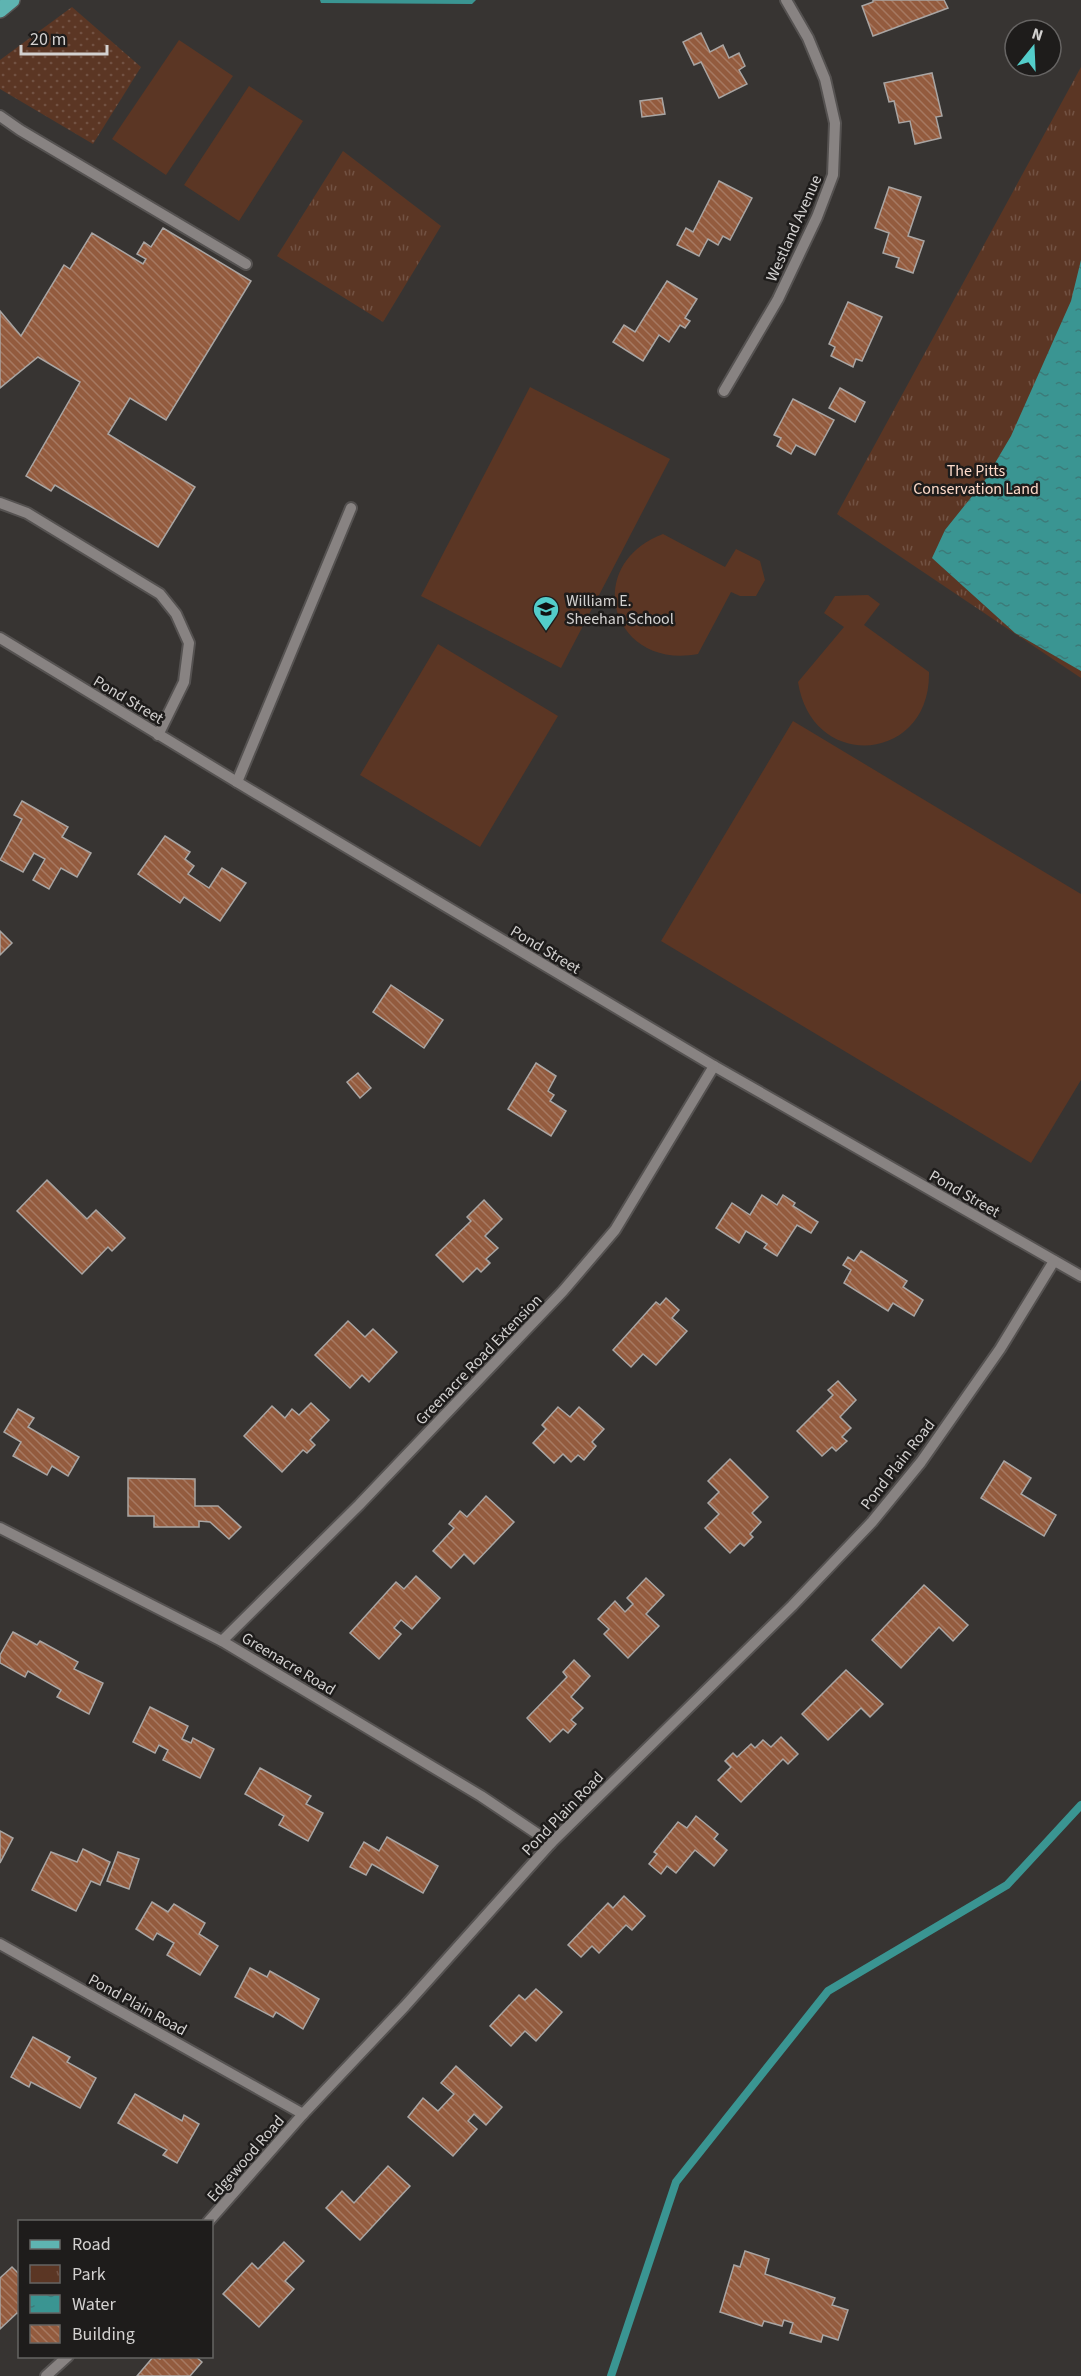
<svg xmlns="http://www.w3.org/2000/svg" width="1081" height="2376" font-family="'Source Sans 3',sans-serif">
<defs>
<pattern id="grass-dots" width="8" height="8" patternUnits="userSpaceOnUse" patternTransform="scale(1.5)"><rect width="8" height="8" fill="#5b3624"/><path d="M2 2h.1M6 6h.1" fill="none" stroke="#725243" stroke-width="1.8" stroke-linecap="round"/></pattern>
<pattern id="park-tufts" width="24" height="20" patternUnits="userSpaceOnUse" patternTransform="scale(1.5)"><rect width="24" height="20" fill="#5b3624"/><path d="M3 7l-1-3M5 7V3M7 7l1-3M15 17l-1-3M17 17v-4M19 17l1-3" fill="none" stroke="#725243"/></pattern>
<pattern id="water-ripples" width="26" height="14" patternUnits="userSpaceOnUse" patternTransform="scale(1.5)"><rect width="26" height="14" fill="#3a9592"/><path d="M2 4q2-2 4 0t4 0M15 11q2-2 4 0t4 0" fill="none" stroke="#3c7b79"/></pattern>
<pattern id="building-back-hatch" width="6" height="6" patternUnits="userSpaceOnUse" patternTransform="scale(1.5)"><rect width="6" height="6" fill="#935b3e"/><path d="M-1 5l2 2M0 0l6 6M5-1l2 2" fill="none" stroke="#a67962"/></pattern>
</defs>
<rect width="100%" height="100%" fill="#373432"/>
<polygon fill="url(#grass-dots)" points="72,7 141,67 93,144 0,89 0,60"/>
<g fill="url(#park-tufts)">
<polygon points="1081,67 1081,678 837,514"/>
<polygon points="343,151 441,226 383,322 277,256"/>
</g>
<g fill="#5b3624">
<polygon points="179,40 233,76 166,175 112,139"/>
<polygon points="249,86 303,121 239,221 184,185"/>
<polygon points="530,387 670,459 561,668 421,596"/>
<path d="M663,534l62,33 11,-18 24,12 5,19 -9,16h-16l-9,-4 -33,62c-87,16 -117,-89 -35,-120z"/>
<path d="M868,595l12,9 -16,21 65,47c2,91 -117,101 -131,10l46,-55 -20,-14 11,-17z"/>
<polygon points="438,644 558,716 480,847 360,775"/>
<polygon points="793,721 1081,894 1081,1080 1031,1163 661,941"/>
</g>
<g fill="url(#water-ripples)">
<polygon points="320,0 476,0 472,4 321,3"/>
<polygon points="1081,260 1081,671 1015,633 932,558 945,530 985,480 1011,436 1071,301"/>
</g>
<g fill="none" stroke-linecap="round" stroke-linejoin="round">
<polyline stroke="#3a9592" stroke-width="8" points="611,2376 676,2182 828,1991 1007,1885 1081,1805"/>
</g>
<g fill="url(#building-back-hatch)" stroke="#a9a5a3" stroke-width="1.5">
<polygon points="873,0 944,0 948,8 873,36 862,6 873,2"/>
<polygon points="701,33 710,52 723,45 729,58 739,53 745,66 739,70 747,84 719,98 701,62 694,65 683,42"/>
<polygon points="932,73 942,116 936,117 941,138 915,144 910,121 899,123 894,101 889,102 884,83"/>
<polygon points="662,98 665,114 642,117 640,101"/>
<polygon points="719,181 752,198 730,240 723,236 718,245 708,239 699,256 677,245 686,228 693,232"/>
<polygon points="889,187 921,197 908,236 924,241 913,273 896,267 899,258 883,253 889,233 875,228"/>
<polygon points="163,228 251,281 166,420 130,398 108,434 195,487 158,547 55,485 51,491 26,476 80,382 38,357 0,388 0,311 21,336 64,265 70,269 92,233 143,264 146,259 137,254 144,242 151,247"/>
<polygon points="667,281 697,299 685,318 690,321 685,328 680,325 669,342 659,335 643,361 613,342 624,325 635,332"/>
<polygon points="848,302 882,317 862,361 856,359 853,367 831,356 835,347 829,344"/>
<polygon points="840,388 865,402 855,422 829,408"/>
<polygon points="793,399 834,420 815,455 796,445 791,454 777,446 781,438 774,435"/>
<polygon points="22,801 68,827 62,837 91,853 77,877 61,868 49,889 33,880 45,859 34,853 23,872 0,860 22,819 14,815"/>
<polygon points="165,836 190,852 185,859 194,866 188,874 209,888 222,868 246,883 220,921 184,897 180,903 138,874"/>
<polygon points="0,931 12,943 0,955"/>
<polygon points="391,985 443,1020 424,1048 373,1012"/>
<polygon points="536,1063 556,1076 548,1091 554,1095 550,1101 566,1111 551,1136 508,1109"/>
<polygon points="358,1073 371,1088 360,1098 347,1082"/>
<polygon points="47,1180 87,1219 96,1210 125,1238 112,1251 108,1247 82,1274 17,1211"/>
<polygon points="762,1195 777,1205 783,1195 795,1203 793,1206 818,1222 811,1233 797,1225 777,1256 764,1248 767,1244 746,1231 739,1243 716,1228 732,1203 750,1215"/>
<polygon points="484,1200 502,1219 485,1236 498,1248 486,1259 490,1263 481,1272 477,1268 463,1282 436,1255 471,1221 467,1217"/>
<polygon points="861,1251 907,1281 903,1287 923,1300 914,1316 893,1303 888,1311 844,1283 851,1270 843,1265 848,1257 854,1261"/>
<polygon points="666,1298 679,1310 672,1318 687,1331 656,1365 643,1354 631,1367 613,1350 656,1302 660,1305"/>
<polygon points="348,1321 365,1337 373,1329 397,1352 369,1382 362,1375 350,1388 315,1355"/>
<polygon points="838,1381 856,1400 840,1417 851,1428 842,1437 847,1441 836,1451 832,1447 822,1456 797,1431 833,1395 828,1390"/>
<polygon points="311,1403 329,1420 310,1440 315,1445 307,1453 303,1450 282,1472 244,1436 272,1406 285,1418 292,1409 299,1415"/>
<polygon points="558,1407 570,1417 579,1407 604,1429 592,1442 596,1446 584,1460 578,1455 571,1462 563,1454 554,1463 533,1443 546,1429 542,1425"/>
<polygon points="18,1409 34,1418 28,1427 79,1457 68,1476 52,1466 47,1475 13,1456 21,1442 4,1432"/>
<polygon points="730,1459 768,1497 752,1513 761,1522 750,1534 753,1537 744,1546 740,1543 730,1553 705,1528 719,1514 708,1503 719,1492 708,1481"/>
<polygon points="1004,1461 1031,1478 1021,1494 1056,1515 1044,1536 981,1498"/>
<polygon points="128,1478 195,1479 195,1506 218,1506 241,1527 229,1539 210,1522 199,1521 199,1527 154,1527 154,1516 128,1516"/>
<polygon points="486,1496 514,1522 474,1564 464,1554 451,1568 433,1551 454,1528 449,1524 460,1511 467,1517"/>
<polygon points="416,1576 440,1598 412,1629 401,1620 394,1628 401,1634 379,1659 350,1633 396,1582 404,1589"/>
<polygon points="646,1578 664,1595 646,1614 659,1626 628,1658 604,1634 609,1629 598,1619 615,1601 625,1612 633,1604 627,1598"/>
<polygon points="924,1585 968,1625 953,1641 939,1627 901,1668 872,1640"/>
<polygon points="13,1632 37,1645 40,1641 78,1662 74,1669 103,1683 89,1714 57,1697 61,1690 28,1671 25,1677 0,1663 0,1655"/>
<polygon points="574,1660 590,1676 571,1697 583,1708 571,1720 576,1724 568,1733 563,1729 550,1742 527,1718 567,1677 563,1672"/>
<polygon points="846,1670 883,1704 870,1717 861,1708 828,1740 802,1714"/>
<polygon points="150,1707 188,1726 182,1739 191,1743 193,1738 214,1749 200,1778 163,1760 168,1750 159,1745 155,1753 133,1742"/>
<polygon points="781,1737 798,1754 788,1764 783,1759 741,1802 718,1780 731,1767 725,1761 733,1753 737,1757 751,1744 755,1748 763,1740 771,1747"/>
<polygon points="260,1768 311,1796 306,1804 323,1813 308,1841 279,1825 284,1816 245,1794"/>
<polygon points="696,1816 718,1834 714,1839 727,1850 714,1866 695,1850 676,1873 667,1866 661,1874 649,1864 657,1854 654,1852 678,1822 687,1828"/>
<polygon points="0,1831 13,1838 0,1863"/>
<polygon points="387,1837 438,1866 423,1893 372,1864 366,1875 350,1867 364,1842 379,1851"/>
<polygon points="83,1849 110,1862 100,1885 91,1881 76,1911 32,1890 51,1852 77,1862"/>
<polygon points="118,1852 139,1859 129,1889 107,1881"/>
<polygon points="624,1896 645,1916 632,1930 626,1925 599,1953 592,1946 581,1957 568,1945 608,1903 613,1908"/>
<polygon points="152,1902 168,1912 174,1904 205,1923 199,1934 218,1946 200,1975 167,1955 174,1943 157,1933 153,1940 136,1929"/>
<polygon points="250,1968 267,1977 270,1971 319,1999 303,2029 276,2012 273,2017 235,1997"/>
<polygon points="536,1989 562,2012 536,2041 525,2031 511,2046 490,2026 519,1995 525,2000"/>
<polygon points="33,2037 70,2057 67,2062 96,2078 80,2108 31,2082 29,2087 11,2077"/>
<polygon points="456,2066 502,2107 486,2125 474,2114 468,2121 477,2129 453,2156 408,2117 423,2098 438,2111 454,2094 441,2083"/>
<polygon points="135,2094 182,2121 184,2115 199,2124 177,2163 163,2155 167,2150 118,2123"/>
<polygon points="388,2166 410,2186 360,2240 326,2208 342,2191 354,2203"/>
<polygon points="284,2242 304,2261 285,2281 294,2289 259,2327 223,2294 252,2263 258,2269"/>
<polygon points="745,2251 769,2259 765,2274 835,2298 832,2305 848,2310 838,2340 823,2335 821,2342 790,2333 793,2323 784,2320 782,2326 764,2321 762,2326 720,2312 734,2265 740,2267"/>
<polygon points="12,2267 20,2275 20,2315 17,2313 0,2329 0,2278"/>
<polygon points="154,2356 160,2359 162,2356 195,2356 202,2362 190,2376 137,2376"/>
</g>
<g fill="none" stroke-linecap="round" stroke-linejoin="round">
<g stroke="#555251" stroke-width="14">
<g id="minor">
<polyline points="0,116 20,130 246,264"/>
<polyline points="724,391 778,299 817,217 833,175 835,123 825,79 808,38 786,0"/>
<polyline points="0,503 27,513 160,594 176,614 189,643 184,682 158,735"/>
<polyline points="0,638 237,782 714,1066 1081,1276"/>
<polyline points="237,782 351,508"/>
<polyline points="0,1528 222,1641 481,1796 551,1843"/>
<polyline points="222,1641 359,1505 563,1291 615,1230 714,1066"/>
<polyline points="0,1944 303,2114 405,2006 551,1843 792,1606 872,1522 921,1462 1000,1349 1054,1261"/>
<polyline points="208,2222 303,2114"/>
<polyline points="46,2376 68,2356"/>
</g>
</g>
<g stroke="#555251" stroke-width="18">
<polyline id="major" points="0,10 12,0"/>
</g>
<use href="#minor" stroke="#888382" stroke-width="10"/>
<use href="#major" stroke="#5eb4b1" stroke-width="15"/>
</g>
<defs>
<g id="school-pin" transform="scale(1.35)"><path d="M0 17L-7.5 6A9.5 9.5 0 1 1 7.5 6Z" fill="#53cdca" stroke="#1e1c1b"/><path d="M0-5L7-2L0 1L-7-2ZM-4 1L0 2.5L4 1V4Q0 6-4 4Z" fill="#111"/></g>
</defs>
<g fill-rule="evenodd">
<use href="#school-pin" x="546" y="609"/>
</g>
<g text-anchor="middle" stroke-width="5" stroke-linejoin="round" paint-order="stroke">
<g font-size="16" fill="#d3d1d0" stroke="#1e1c1b">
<text transform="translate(793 228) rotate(-66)" y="6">Westland Avenue</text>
<text transform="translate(129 699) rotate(31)" y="6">Pond Street</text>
<text transform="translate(546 949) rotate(31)" y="6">Pond Street</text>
<text transform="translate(965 1193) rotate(30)" y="6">Pond Street</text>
<text transform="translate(478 1359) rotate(-46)" y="6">Greenacre Road Extension</text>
<text transform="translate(897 1464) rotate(-52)" y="6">Pond Plain Road</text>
<text transform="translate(289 1663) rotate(31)" y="6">Greenacre Road</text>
<text transform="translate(562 1813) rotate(-46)" y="6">Pond Plain Road</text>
<text transform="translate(138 2004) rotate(29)" y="6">Pond Plain Road</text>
<text transform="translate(245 2158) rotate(-49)" y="6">Edgewood Road</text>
</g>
<g font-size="16" fill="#fddac9" stroke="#1e1c1b">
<text x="976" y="476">The Pitts<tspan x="976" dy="18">Conservation Land</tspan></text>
</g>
<g font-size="16" fill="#d3d1d0" stroke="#1e1c1b" text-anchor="start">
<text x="566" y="606">William E.<tspan x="566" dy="18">Sheehan School</tspan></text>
</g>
</g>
<rect x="18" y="2220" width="195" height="138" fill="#1e1c1b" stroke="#666463" stroke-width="1.5"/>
<rect x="30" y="2240" width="30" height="9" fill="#5eb4b1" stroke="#666463" stroke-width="1.5"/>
<text x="72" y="2250" font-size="18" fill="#d3d1d0">Road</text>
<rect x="30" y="2265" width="30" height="18" fill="url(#park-tufts)" stroke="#666463" stroke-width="1.5"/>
<text x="72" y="2280" font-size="18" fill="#d3d1d0">Park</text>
<rect x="30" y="2295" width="30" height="18" fill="url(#water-ripples)" stroke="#666463" stroke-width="1.5"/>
<text x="72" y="2310" font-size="18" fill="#d3d1d0">Water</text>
<rect x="30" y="2325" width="30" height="18" fill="url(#building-back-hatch)" stroke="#666463" stroke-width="1.5"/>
<text x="72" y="2340" font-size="18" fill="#d3d1d0">Building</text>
<g transform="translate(1033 48) rotate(18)"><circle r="28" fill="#1e1c1b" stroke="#666463" stroke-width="1.5"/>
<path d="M0-4.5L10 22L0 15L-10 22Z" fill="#53cdca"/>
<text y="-9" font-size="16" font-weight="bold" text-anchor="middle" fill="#d3d1d0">N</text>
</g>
<path d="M21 45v9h86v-9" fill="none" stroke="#d3d1d0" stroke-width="3"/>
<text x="30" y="45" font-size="18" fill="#d3d1d0" stroke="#1e1c1b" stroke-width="4.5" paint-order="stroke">20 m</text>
</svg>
